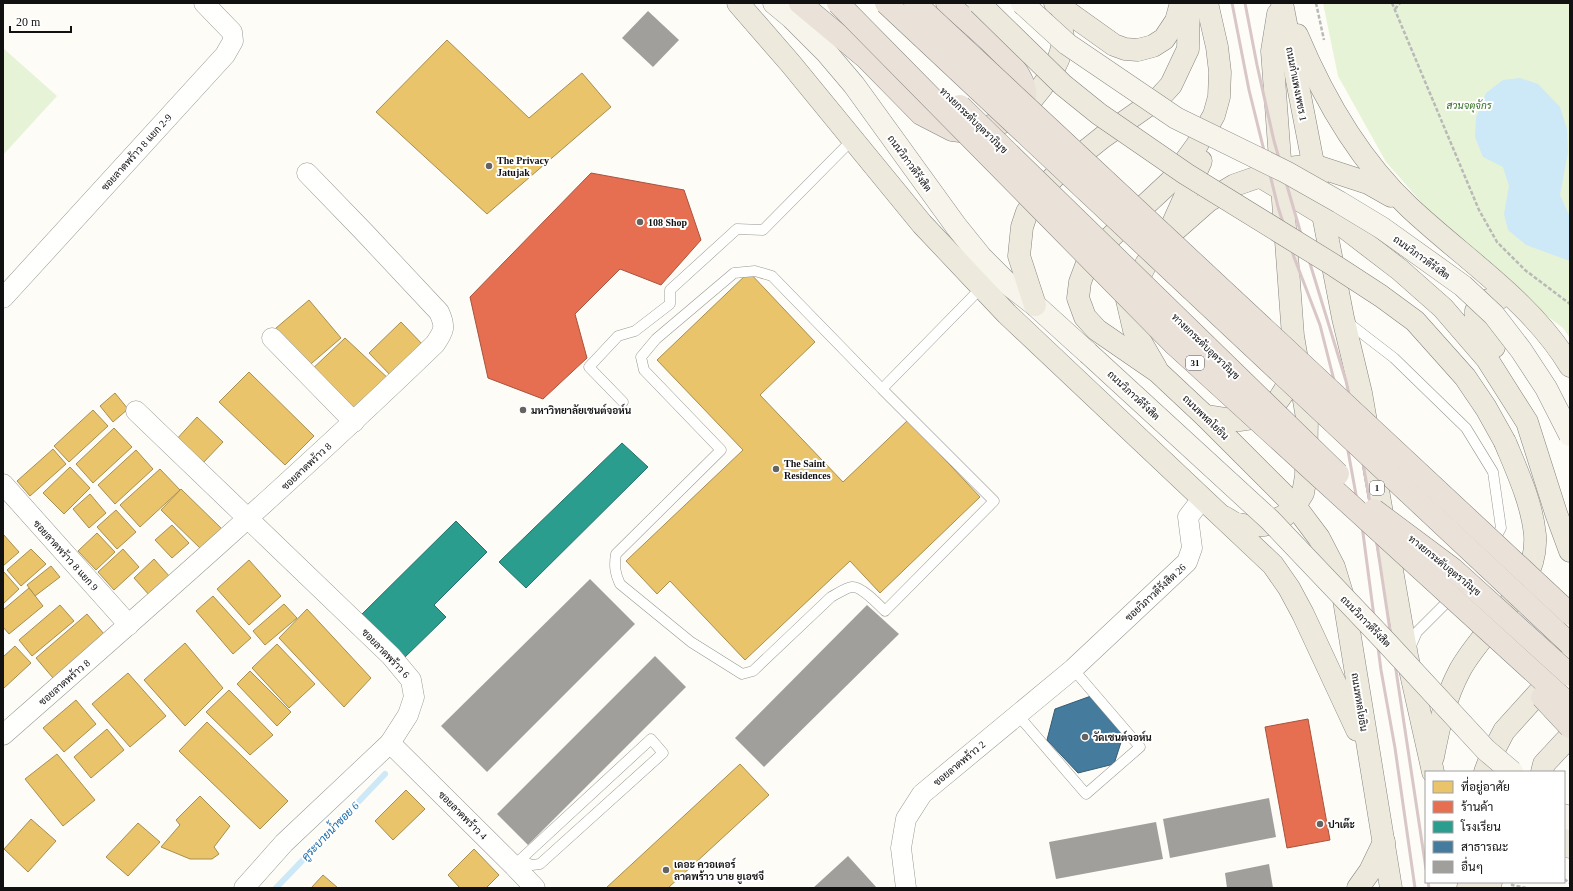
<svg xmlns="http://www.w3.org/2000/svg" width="1573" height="891" font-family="'Times New Roman',Sarabun,serif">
<rect width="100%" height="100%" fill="#fdfcf7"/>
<g fill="#e7f3d7">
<polygon points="1323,3 1570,3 1570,338 1563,328 1470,258 1386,162 1338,76"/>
<polygon points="3,48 57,96 3,155"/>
</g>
<polygon fill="#cde8f7" points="1520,78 1538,84 1560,107 1567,129 1568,152 1560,195 1570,217 1570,261 1526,245 1508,230 1504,214 1509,186 1503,167 1483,157 1475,137 1476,118 1486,93 1503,80"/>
<g fill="#e9c46a" stroke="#a88e4f">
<polygon points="447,40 529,118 582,73 611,107 487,214 376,112"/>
<polygon points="749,272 815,342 760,395 843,482 908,420 980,497 880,593 850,561 745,660 670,581 657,594 626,561 743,450 657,360"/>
<polygon points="309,300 341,338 305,369 269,334"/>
<polygon points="401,322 425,347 393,378 369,353"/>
<polygon points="345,338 391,381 352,415 308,373"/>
<polygon points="249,372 314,436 285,465 219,402"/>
<polygon points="115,393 128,409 113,422 100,406"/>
<polygon points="93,410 108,426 69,462 54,446"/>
<polygon points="197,417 223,442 201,465 175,441"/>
<polygon points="114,428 132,447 93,483 76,464"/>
<polygon points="53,449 66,464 30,496 17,481"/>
<polygon points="136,450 153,469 115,504 98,485"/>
<polygon points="70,467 90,488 64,514 43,493"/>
<polygon points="160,469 180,490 140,527 120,505"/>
<polygon points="181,489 223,530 203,551 161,510"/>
<polygon points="90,494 106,513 89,528 73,509"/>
<polygon points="116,510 136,532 117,549 97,527"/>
<polygon points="172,525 189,543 172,558 155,540"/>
<polygon points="97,533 115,552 96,570 78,551"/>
<polygon points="3,534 19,552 3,566"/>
<polygon points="31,549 46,564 21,586 7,570"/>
<polygon points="123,549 139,567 114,590 98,572"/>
<polygon points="154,559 170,577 150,596 134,578"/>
<polygon points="249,560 281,596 249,625 217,589"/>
<polygon points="51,566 60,577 35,596 27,585"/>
<polygon points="4,572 19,589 3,604 3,573"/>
<polygon points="29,588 43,606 9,634 3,627 3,610"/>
<polygon points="213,596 251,638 233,654 196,611"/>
<polygon points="284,604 297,618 265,645 253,631"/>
<polygon points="60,605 74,621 32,656 19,640"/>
<polygon points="307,609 371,678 344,707 279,638"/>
<polygon points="87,614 104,634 53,678 36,658"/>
<polygon points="185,643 223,688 185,726 144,680"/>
<polygon points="277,644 315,684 289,708 252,668"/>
<polygon points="15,646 31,663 3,689 3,657"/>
<polygon points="250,671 291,712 277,726 237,684"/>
<polygon points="128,673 166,716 130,747 92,704"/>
<polygon points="229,690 273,735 250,755 206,712"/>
<polygon points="76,700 96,724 64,752 43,728"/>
<polygon points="207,722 288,801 260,829 179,751"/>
<polygon points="107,729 124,750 91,778 74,757"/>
<polygon points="57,754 95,800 63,826 25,779"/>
<polygon points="740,764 769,795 668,888 606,888"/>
<polygon points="406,790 425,809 393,840 375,821"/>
<polygon points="200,796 230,826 214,847 219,854 212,859 190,859 161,847 180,825 176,820"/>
<polygon points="31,819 56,841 28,872 4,849"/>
<polygon points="138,823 160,842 128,876 106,857"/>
<polygon points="474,849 499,875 486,888 460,888 448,875"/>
<polygon points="323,875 338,888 311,888"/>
</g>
<g fill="#e76f51" stroke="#a7533e">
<polygon points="591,173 684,190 701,240 661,285 620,269 575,314 587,358 543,399 488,378 470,297"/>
<polygon points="1308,719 1330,840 1287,848 1265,727"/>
</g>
<g fill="#2a9d8f" stroke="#227369">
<polygon points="622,443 648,467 526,588 499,562"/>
<polygon points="456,521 487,552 434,605 446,617 401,661 358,618"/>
</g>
<polygon fill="#457b9d" stroke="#355b73" points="1091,696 1124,733 1114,764 1078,773 1047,740 1055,709"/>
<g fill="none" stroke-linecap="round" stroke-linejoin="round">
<polyline stroke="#cde8f7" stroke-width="6" points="276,888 385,774"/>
</g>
<g fill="#a19f9c">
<polygon points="648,11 679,40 653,67 622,38"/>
<polygon points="590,579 635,624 487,772 441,726"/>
<polygon points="867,605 899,634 764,767 735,738"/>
<polygon points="655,656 686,687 528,845 497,814"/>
<polygon points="1269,798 1276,837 1170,858 1163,819"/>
<polygon points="1156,822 1163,859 1056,879 1049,842"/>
<polygon points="848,856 877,888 813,888"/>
<polygon points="1269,864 1273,888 1227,888 1225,873"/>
</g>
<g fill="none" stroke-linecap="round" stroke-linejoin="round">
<g stroke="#979795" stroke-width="11">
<g id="lane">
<polyline points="1346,321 1394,358 1466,428 1493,472 1501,528 1492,544"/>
<path d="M882,389l-110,-113 -17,-5 -21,2 -78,66 -15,18 3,13 77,80 -105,104c-2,12 -1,19 4,30l71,58 51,32 11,-3 78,-74c6,-3 14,-9 21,-10 9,-1 26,17 33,24l109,-110 -112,-112 100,-102"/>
<polyline points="623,402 589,367 618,336 635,331 670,304 670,290 737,229 763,230 853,139"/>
<polyline points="1410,648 1417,632 1454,595"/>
<polyline points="1017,714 1086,794 1140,747 1073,669"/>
<polyline points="514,866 520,860 651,739 663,753 540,864 532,865 520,860"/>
</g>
</g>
<g stroke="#979795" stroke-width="21">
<g id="street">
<polyline points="3,298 225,55 233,41 232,32 204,3"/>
<polyline points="272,338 354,422"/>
<polyline points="136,411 391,656 411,680 414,697 408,715 390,743 284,843 244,888"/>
<polyline points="3,484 129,625"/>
<path d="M3,735c146,-128 292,-256 432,-391 9,-13 11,-17 4,-32l-74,-79 -58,-60"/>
<polyline points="390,743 514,866 535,888"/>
<polyline points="906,888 901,848 906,819 922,794 1073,669 1187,562 1192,548 1188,517 1202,499"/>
</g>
</g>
<g stroke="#8e8d8b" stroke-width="23">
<g id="secondary">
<polyline points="774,3 792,18 826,52 854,85 956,226 981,257 1008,284 1035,305 1088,353"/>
<polyline points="1564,815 1570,820"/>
</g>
</g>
<g stroke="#858482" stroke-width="23">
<g id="primary">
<polyline points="738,3 791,64 922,224 1007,314 1273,565 1289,588 1303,614 1357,730"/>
<polyline points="1055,3 1114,45 1125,49 1138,50 1153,46 1164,39 1176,21 1181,3"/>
<polyline points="1207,3 1217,47 1220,72 1219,97 1214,115 1197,145 1171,181 1099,248 1086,266 1080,282 1078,298 1085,317 1097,330 1158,372 1205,416 1295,506 1319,538 1334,567 1344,600 1391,888"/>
<polyline points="1282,3 1343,318 1361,393 1407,656 1433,772"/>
<path d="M1297,35c26,62 63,126 112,172 54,51 123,95 161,159"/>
<path d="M1024,108c18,-19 50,-58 35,-85"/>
<polyline points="1261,177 1344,227 1400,270 1443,308 1487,359 1527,422 1556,513 1570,551"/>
<polyline points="1170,230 1201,161"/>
<polyline points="1035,305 1019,256 1022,227 1027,212 1045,186 1058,173 1103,137 1160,97 1171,85 1188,49 1189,3"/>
<path d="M1494,347l-18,-24v-12c7,-7 12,-14 22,-12"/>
<polyline points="1156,368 1134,330 1127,300 1146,264 1166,238 1208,201 1235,185 1281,169 1313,165 1368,183 1391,196"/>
<path d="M1205,416c11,1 24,4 35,4 30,-2 50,-27 52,-57"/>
<polyline points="1224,517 1234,523 1248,526 1264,525 1284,516 1295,506 1303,493 1306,476 1307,418 1293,336 1272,51 1278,14"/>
<path d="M1433,757c6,-31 12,-59 27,-87 24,-44 79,-81 75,-135 -3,-32 -18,-64 -30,-93"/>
<polyline points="1485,772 1491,756 1504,731 1570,658"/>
<polyline points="1542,772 1544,764 1570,736"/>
<polyline points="1564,840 1570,847"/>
<polyline points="1358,888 1370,871 1384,842"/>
<polyline points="1468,888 1469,882"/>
<polyline points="1489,888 1491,882"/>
</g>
</g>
<g stroke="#858482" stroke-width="23">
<path id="highway" d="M800,3l66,55 55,56 31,16 16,2 36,-10 20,-14c0,-6 2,-13 1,-18 -5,-28 -57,-68 -78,-87"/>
</g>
<g stroke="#b9b9b8" stroke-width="2.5" stroke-dasharray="4 2" stroke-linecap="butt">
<polyline points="1316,3 1324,40"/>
<polyline points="1392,3 1479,210 1497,242 1525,270 1570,304"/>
<polyline points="1395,9 1400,3"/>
<polyline points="1564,879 1570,883"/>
<polyline points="1513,884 1512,885 1526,888"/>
</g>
<use href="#lane" stroke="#fffffe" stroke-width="10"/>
<use href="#street" stroke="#fffffe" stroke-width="20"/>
<use href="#secondary" stroke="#f6f4eb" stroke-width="22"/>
<use href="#primary" stroke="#ede9dc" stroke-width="22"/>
<use href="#highway" stroke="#eae1d8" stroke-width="22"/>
<g stroke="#d9c6c7" stroke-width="3">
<polyline points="1232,3 1249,90 1278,207 1294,257 1320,325 1338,396 1363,533 1381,670 1395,748 1415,888"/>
<polyline points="1245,3 1257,65 1274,141 1301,234 1346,381 1358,435 1375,531 1426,869"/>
<polyline points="1428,882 1429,888"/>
</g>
<g stroke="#8e8d8b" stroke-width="23" stroke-linecap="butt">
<g id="secondary-bridge">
<polyline points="1022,3 1067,44 1176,118 1286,172 1339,202 1382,228 1463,286 1494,315 1521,350 1546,388 1570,435"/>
<polyline points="1088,353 1270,520 1387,643 1486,750 1512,772"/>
</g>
</g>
<g stroke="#858482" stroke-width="23" stroke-linecap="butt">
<polyline id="primary-bridge" points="979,3 1063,85 1099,114 1186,174 1335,266 1381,296 1415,321 1465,377 1486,408 1505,442"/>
</g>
<g stroke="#858482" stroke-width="23" stroke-linecap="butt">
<g id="highway-bridge">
<polyline points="838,3 1173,343 1570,705"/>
<polyline points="886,3 1570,644"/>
<polyline points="915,3 1570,614"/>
<polyline points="960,106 1338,474"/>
<polyline points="1374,510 1453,569 1570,675"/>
<polyline points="1542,697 1570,727"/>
</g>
</g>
<use href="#secondary-bridge" stroke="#f6f4eb" stroke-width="22"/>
<use href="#primary-bridge" stroke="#ede9dc" stroke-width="22"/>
<use href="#highway-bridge" stroke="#eae1d8" stroke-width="22"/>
</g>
<g fill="#646362" stroke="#fff" stroke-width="1.5">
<circle cx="489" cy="166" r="4"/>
<circle cx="640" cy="222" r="4"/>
<circle cx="523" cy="410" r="4"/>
<circle cx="776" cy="469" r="4"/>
<circle cx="1085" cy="737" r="4"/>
<circle cx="1320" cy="824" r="4"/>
<circle cx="666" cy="870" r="4"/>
</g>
<g text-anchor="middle" stroke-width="4" stroke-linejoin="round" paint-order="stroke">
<g fill="#fff" stroke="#585858" stroke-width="1">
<rect x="1186" y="356" width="18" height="14" rx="3"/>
<rect x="1370" y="481" width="14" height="14" rx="3"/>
</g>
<g font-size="9" font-weight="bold" fill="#111">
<text x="1195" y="366">31</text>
<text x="1377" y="491">1</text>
</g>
<g font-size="10" fill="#111" stroke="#fff">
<text transform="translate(1297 84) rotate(79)" y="4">ถนนกำแพงเพชร 1</text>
<text transform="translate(974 120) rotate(44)" y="4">ทางยกระดับอุตราภิมุข</text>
<text transform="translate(136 152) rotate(-48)" y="4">ซอยลาดพร้าว 8 แยก 2-9</text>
<text transform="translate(910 163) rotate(54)" y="4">ถนนวิภาวดีรังสิต</text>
<text transform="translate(1422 257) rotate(36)" y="4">ถนนวิภาวดีรังสิต</text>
<text transform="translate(1206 346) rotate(44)" y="4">ทางยกระดับอุตราภิมุข</text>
<text transform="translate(1134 395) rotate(43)" y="4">ถนนวิภาวดีรังสิต</text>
<text transform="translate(1206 417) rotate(44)" y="4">ถนนพหลโยธิน</text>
<text transform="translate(306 466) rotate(-43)" y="4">ซอยลาดพร้าว 8</text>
<text transform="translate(66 555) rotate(48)" y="4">ซอยลาดพร้าว 8 แยก 9</text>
<text transform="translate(1445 565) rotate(39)" y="4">ทางยกระดับอุตราภิมุข</text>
<text transform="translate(1155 592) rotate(-43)" y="4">ซอยวิภาวดีรังสิต 26</text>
<text transform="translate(1366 621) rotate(46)" y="4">ถนนวิภาวดีรังสิต</text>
<text transform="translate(386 653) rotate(46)" y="4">ซอยลาดพร้าว 6</text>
<text transform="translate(64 682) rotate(-41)" y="4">ซอยลาดพร้าว 8</text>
<text transform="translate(1360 702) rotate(81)" y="4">ถนนพหลโยธิน</text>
<text transform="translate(959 763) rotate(-40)" y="4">ซอยลาดพร้าว 2</text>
<text transform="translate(463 815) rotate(45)" y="4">ซอยลาดพร้าว 4</text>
</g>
<g font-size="10" font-style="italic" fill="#2f6b1f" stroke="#fff">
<text x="1469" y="109">สวนจตุจักร</text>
</g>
<g font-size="10" font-weight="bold" fill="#111" stroke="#fff" text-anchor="start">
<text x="497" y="164">The Privacy<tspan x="497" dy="12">Jatujak</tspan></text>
<text x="648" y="226">108 Shop</text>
<text x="531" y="414">มหาวิทยาลัยเซนต์จอห์น</text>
<text x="784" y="467">The Saint<tspan x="784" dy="12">Residences</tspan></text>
<text x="1093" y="741">วัดเซนต์จอห์น</text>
<text x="1328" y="828">ปาเต๊ะ</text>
<text x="674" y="868">เดอะ ควอเตอร์<tspan x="674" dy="12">ลาดพร้าว บาย ยูเอชจี</tspan></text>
</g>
<g font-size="11" font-style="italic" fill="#1768a6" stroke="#fff">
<text transform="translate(330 831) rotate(-46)" y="4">คูระบายน้ำซอย 6</text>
</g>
</g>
<rect width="1573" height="891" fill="none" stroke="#111111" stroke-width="8"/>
<rect x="1425" y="771" width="140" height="112" fill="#ffffff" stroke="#a0a0a0"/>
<rect x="1433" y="781" width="20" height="12" fill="#e9c46a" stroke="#a0a0a0"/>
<text x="1461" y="791" font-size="12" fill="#111111">ที่อยู่อาศัย</text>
<rect x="1433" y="801" width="20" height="12" fill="#e76f51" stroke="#a0a0a0"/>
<text x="1461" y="811" font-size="12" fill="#111111">ร้านค้า</text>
<rect x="1433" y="821" width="20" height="12" fill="#2a9d8f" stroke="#a0a0a0"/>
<text x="1461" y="831" font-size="12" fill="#111111">โรงเรียน</text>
<rect x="1433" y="841" width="20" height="12" fill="#457b9d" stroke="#a0a0a0"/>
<text x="1461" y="851" font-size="12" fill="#111111">สาธารณะ</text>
<rect x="1433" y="861" width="20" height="12" fill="#a19f9c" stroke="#a0a0a0"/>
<text x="1461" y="871" font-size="12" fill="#111111">อื่นๆ</text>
<path d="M10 26v6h61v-6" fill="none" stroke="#111111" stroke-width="2"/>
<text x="16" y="26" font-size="12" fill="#111111" stroke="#ffffff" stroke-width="3" paint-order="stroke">20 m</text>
</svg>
